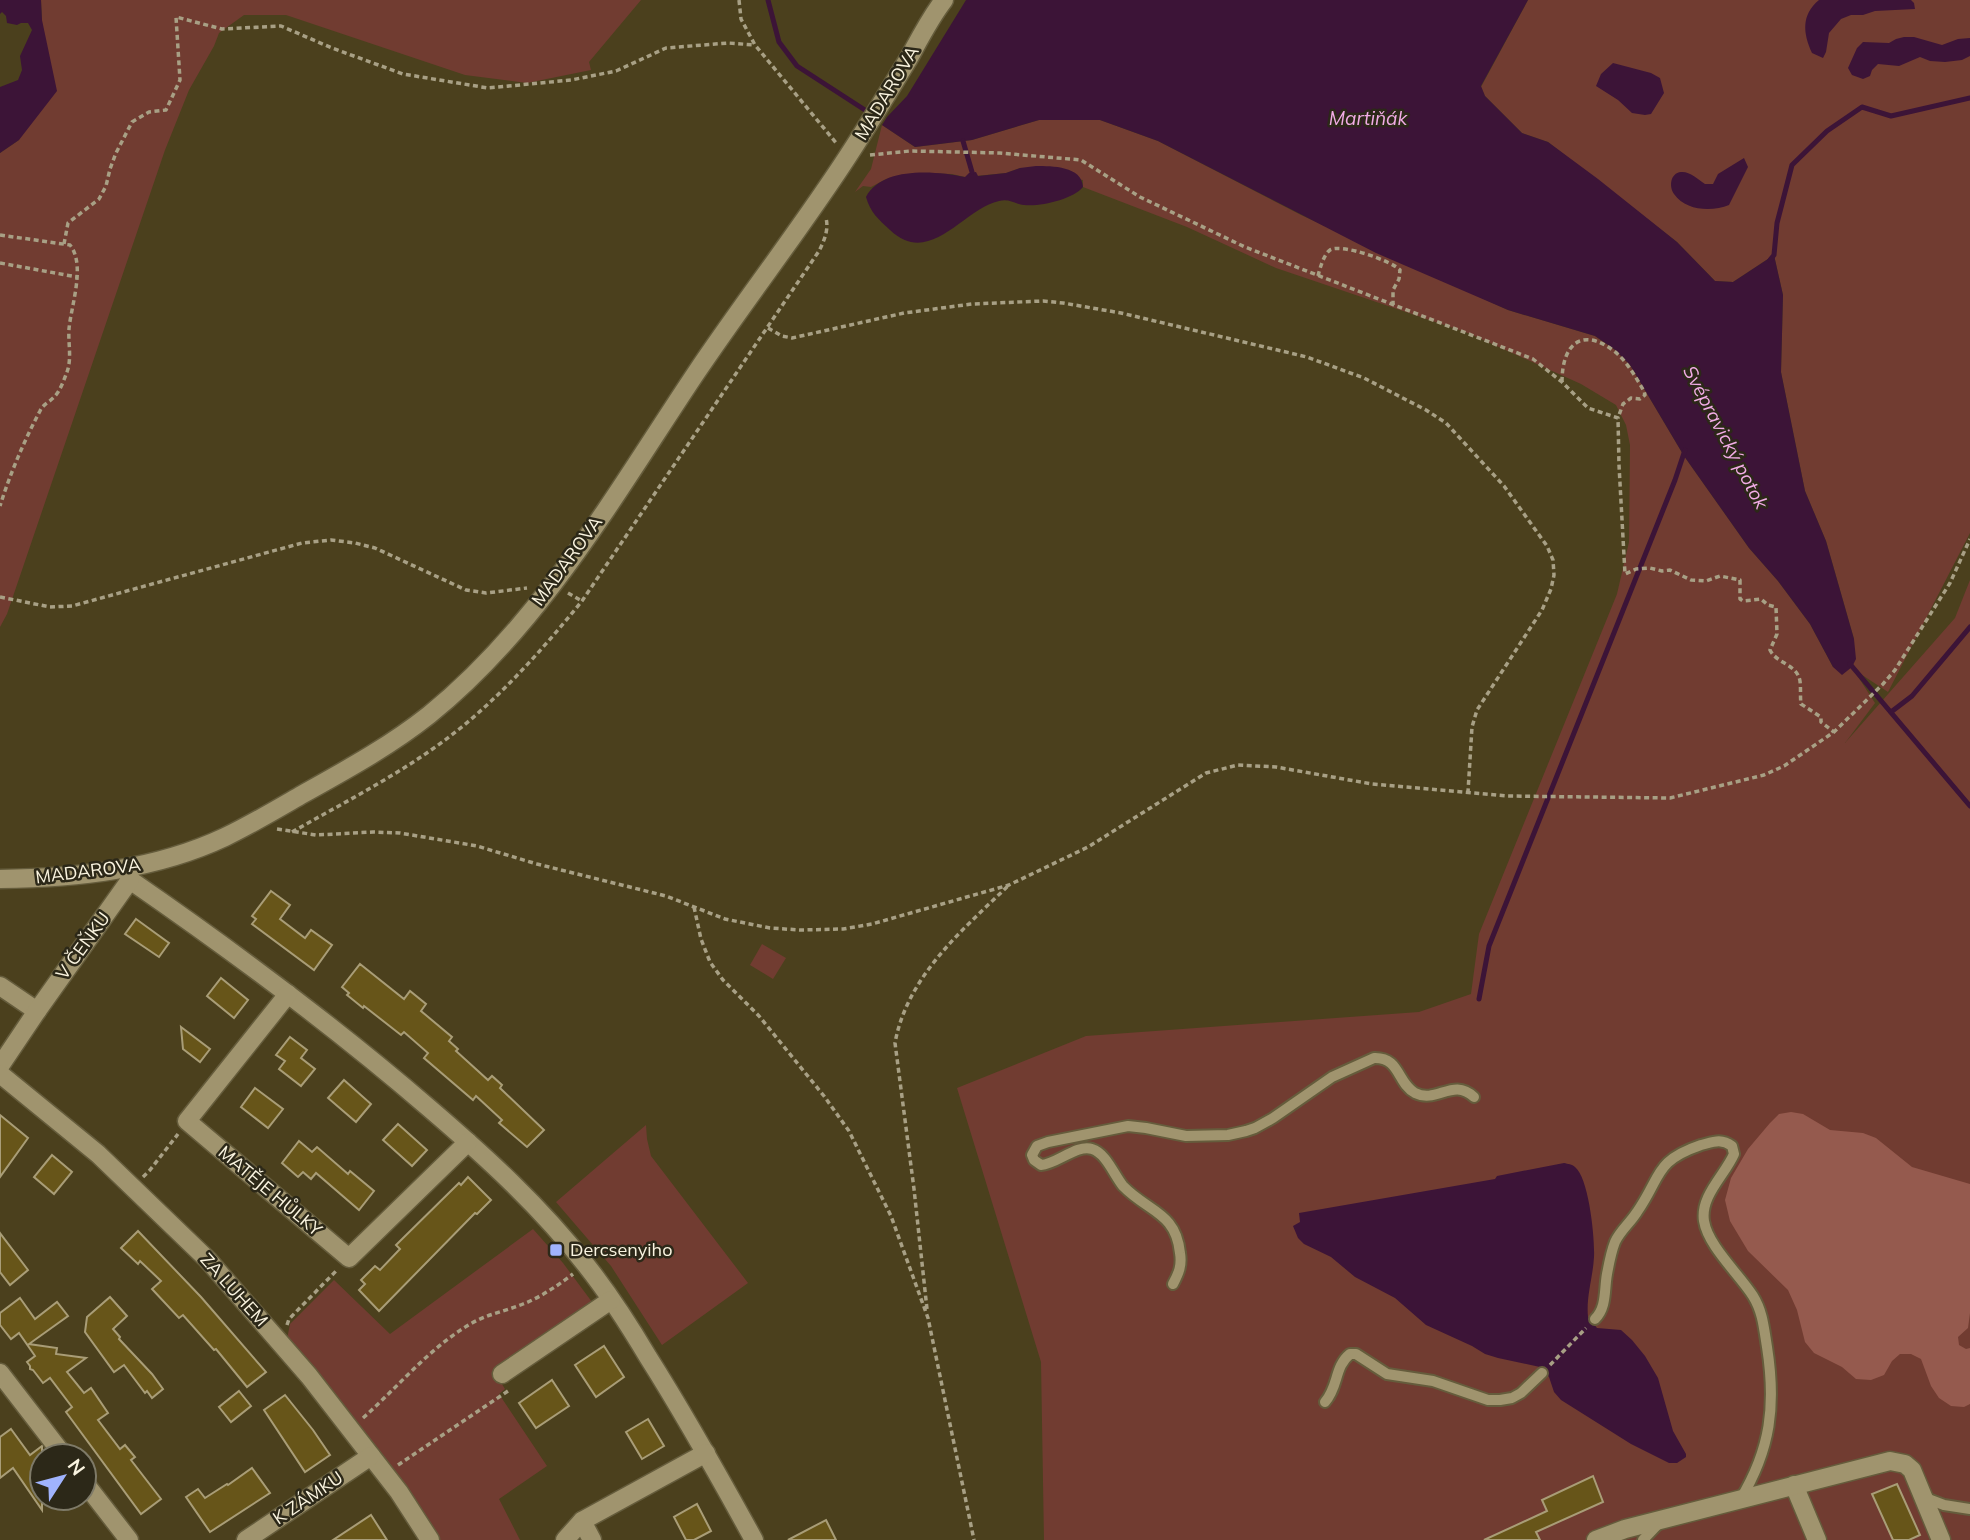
<svg xmlns="http://www.w3.org/2000/svg" width="1970" height="1540" font-family="Mulish,sans-serif">
<rect width="100%" height="100%" fill="#4b401d"/>
<g fill="#713c31">
<polygon points="41,0 641,0 589,62 591,70 527,83 465,75 286,15 244,15 219,33 214,46 189,90 165,150 7,614 0,627 0,153 19,140 42,20"/>
<polygon points="1528,0 1970,0 1970,533 1888,692 1853,669 1875,703 1845,743 1955,618 1970,580 1970,1540 1044,1540 1041,1362 957,1088 1086,1036 1419,1012 1471,994 1479,934 1617,594 1629,542 1630,445 1626,425 1616,405 1581,384 1468,333 1276,268 1187,227 1083,187 1083,180 1020,168 1006,173 965,177 952,174 914,173 886,179 871,187 863,186 855,192 871,169 882,125 915,147 972,140 1039,120 1100,120 1158,141 1301,215 1508,310 1595,336 1615,350 1630,365 1684,456 1749,548 1778,581 1810,624 1833,667 1854,639 1826,541 1805,491 1781,372 1783,295 1774,255 1733,282 1715,281 1677,242 1548,142 1522,133 1485,96 1481,87"/>
<polygon points="762,944 786,958 773,979 750,965"/>
<polygon points="646,1125 647,1139 651,1156 748,1283 662,1345 611,1266 556,1202"/>
<polygon points="533,1229 563,1263 592,1302 588,1308 494,1371 505,1389 499,1394 547,1466 499,1499 520,1540 440,1540 410,1496 287,1339 290,1324 334,1280 390,1334"/>
</g>
<polygon fill="#955a4e" points="1791,1112 1803,1114 1830,1130 1863,1133 1876,1138 1912,1167 1970,1184 1970,1313 1968,1328 1958,1337 1959,1345 1966,1349 1970,1348 1970,1404 1964,1407 1951,1406 1939,1398 1931,1386 1921,1359 1911,1354 1900,1354 1892,1361 1884,1375 1871,1380 1856,1379 1842,1367 1814,1353 1805,1342 1797,1310 1788,1290 1748,1251 1730,1221 1725,1200 1731,1178 1748,1149 1770,1123 1779,1114"/>
<g fill="#3c1437">
<polygon points="0,0 41,0 42,20 57,91 19,140 0,153 0,87 18,80 22,70 20,56 32,30 28,23 21,23 17,25 7,23 6,16 2,12 0,14"/>
<polygon points="966,0 1528,0 1481,86 1485,96 1522,133 1548,142 1598,179 1677,242 1715,281 1733,282 1774,255 1783,295 1781,372 1805,491 1826,541 1854,639 1856,659 1852,667 1842,675 1833,667 1810,624 1778,581 1749,548 1684,456 1630,365 1614,349 1595,336 1508,310 1376,253 1158,141 1100,120 1039,120 972,140 915,147 882,125 887,117 907,96"/>
<path d="M1819,0h92l3,3 1,6 -40,2 -12,4h-12l-10,4 -12,14 -3,19 -3,6 -11,-5c-9,-20 -11,-38 7,-53z"/>
<polygon points="1904,37 1914,37 1942,45 1958,39 1970,38 1970,56 1962,60 1945,62 1930,61 1920,57 1899,66 1878,64 1872,70 1870,76 1863,79 1852,75 1848,68 1857,48 1863,42 1889,43 1896,39"/>
<polygon points="1613,63 1651,73 1660,78 1664,93 1651,114 1645,115 1632,113 1618,100 1596,86 1601,74"/>
<path d="M1744,158l4,9 -19,38c-17,7 -43,6 -55,-11 -5,-7 -4,-21 7,-22 8,-1 17,7 24,12h8l5,-10z"/>
<path d="M1036,166c16,0 46,0 47,21 -10,12 -42,20 -59,18 -9,-1 -15,-7 -25,-4 -36,8 -69,67 -109,29 -11,-10 -20,-18 -24,-33 16,-31 70,-26 99,-20l4,-4 7,-1 2,4 28,-3 14,-5z"/>
<path d="M1564,1163c4,1 8,1 11,4 14,11 20,72 19,90 -1,20 -8,39 -6,60l9,11 24,2 11,10 13,16 13,22 15,53 13,23v3l-9,6h-8l-38,-19 -70,-44 -7,-8 -5,-15 -9,-10 -42,-9 -13,-4 -13,-8 -46,-21 -31,-27 -40,-21 -24,-20 -27,-13 -6,-6 -5,-12 7,-4 -1,-9 196,-34 2,-3z"/>
</g>
<g fill="none" stroke-linecap="round" stroke-linejoin="round">
<g stroke="#3c1437" stroke-width="5">
<polyline points="768,0 779,42 797,66 868,112"/>
<polyline points="963,141 972,172"/>
<polyline points="1770,260 1774,255 1777,223 1792,165 1827,131 1862,107 1891,116 1970,98"/>
<polyline points="1850,664 1970,806"/>
<polyline points="1891,712 1912,696 1970,627"/>
<polyline points="1479,999 1489,946 1675,480 1685,450"/>
</g>
</g>
<g fill="#675519" stroke="#a99d77" stroke-width="2">
<polygon points="271,891 290,905 280,919 305,938 311,930 332,945 314,970 252,924 256,919 252,916"/>
<polygon points="136,919 169,943 159,957 125,934"/>
<polygon points="360,964 404,999 410,991 426,1004 421,1011 452,1037 449,1041 458,1049 456,1051 488,1080 492,1076 502,1085 500,1088 544,1130 527,1147 499,1123 502,1120 476,1096 473,1100 424,1058 428,1053 404,1032 401,1035 364,1006 363,1008 347,995 349,993 342,987"/>
<polygon points="221,978 248,1000 234,1018 207,996"/>
<polygon points="181,1027 210,1049 200,1062 183,1049"/>
<polygon points="290,1037 307,1050 301,1058 315,1069 301,1086 279,1069 285,1061 276,1055"/>
<polygon points="344,1080 371,1104 356,1122 328,1098"/>
<polygon points="255,1088 283,1109 268,1128 241,1107"/>
<polygon points="0,1115 28,1138 0,1177"/>
<polygon points="398,1124 427,1150 412,1166 383,1140"/>
<polygon points="299,1141 312,1152 317,1147 348,1174 350,1171 374,1191 359,1210 316,1173 311,1179 303,1172 298,1177 282,1163"/>
<polygon points="52,1155 72,1172 54,1194 34,1177"/>
<polygon points="468,1177 491,1200 477,1214 475,1213 379,1311 359,1290 365,1284 361,1280 375,1266 380,1270 400,1249 396,1245 459,1183 461,1185"/>
<polygon points="138,1231 201,1297 266,1372 247,1387 216,1349 214,1350 183,1315 179,1318 152,1289 161,1281 140,1261 138,1264 121,1248"/>
<polygon points="0,1233 28,1270 10,1285 0,1272"/>
<polygon points="110,1297 127,1316 113,1329 120,1337 119,1339 152,1374 163,1389 152,1398 147,1391 145,1393 124,1365 114,1372 85,1332 87,1317"/>
<polygon points="20,1298 35,1319 57,1302 68,1316 29,1344 57,1348 56,1354 86,1358 67,1372 84,1393 91,1388 108,1413 98,1420 120,1449 125,1445 135,1457 131,1460 161,1499 141,1514 66,1412 72,1407 50,1378 43,1383 33,1370 30,1369 30,1366 27,1362 35,1356 19,1333 11,1339 0,1325 0,1313"/>
<polygon points="604,1346 624,1377 596,1397 575,1365"/>
<polygon points="552,1380 569,1406 536,1428 519,1403"/>
<polygon points="239,1391 251,1406 231,1422 219,1407"/>
<polygon points="285,1395 313,1430 330,1455 305,1472 264,1410"/>
<polygon points="648,1419 664,1446 642,1459 626,1432"/>
<polygon points="11,1429 30,1455 42,1446 42,1510 13,1468 0,1478 0,1437"/>
<polygon points="252,1468 270,1493 210,1532 186,1497 198,1489 205,1498 227,1484 228,1485"/>
<polygon points="1593,1476 1603,1502 1536,1532 1540,1540 1484,1540 1547,1511 1542,1500"/>
<polygon points="1897,1484 1920,1535 1909,1540 1893,1540 1872,1494"/>
<polygon points="697,1504 711,1531 694,1540 686,1540 674,1517"/>
<polygon points="371,1515 387,1540 333,1540"/>
<polygon points="826,1520 836,1540 788,1540"/>
</g>
<g fill="none" stroke-linecap="round" stroke-linejoin="round">
<g stroke="#655c3c" stroke-width="14">
<g id="lane">
<path d="M1173,1284c6,-11 9,-19 7,-31 -4,-41 -32,-41 -57,-67 -9,-11 -17,-33 -31,-37 -15,-5 -35,15 -51,16l-7,-5 -2,-5 5,-9 11,-4 80,-16 18,2 40,8 42,-1 18,-4 9,-3 18,-10 59,-41 42,-19c26,-1 23,25 41,35 22,11 38,-16 59,4"/>
<path d="M1595,1319c12,-12 9,-29 12,-45 2,-11 4,-22 8,-32 5,-11 15,-19 22,-30 25,-36 17,-51 64,-67 12,-3 20,-7 31,1l2,8c-9,21 -34,42 -30,67 4,25 35,53 49,75 10,16 11,33 14,51 9,58 4,102 -27,153"/>
<path d="M1325,1402c14,-16 9,-35 25,-48h6l31,20 46,7 55,19h12l12,-2 9,-5 21,-20"/>
<polyline points="1923,1497 1944,1505 1970,1509"/>
<polyline points="1643,1540 1660,1522"/>
</g>
</g>
<g stroke="#655c3c" stroke-width="21">
<g id="street">
<path d="M128,869l2,11c103,71 204,146 299,228 56,48 111,98 157,157 23,29 43,60 62,92 38,60 72,121 106,183"/>
<path d="M0,879c76,-1 155,-9 225,-42 27,-13 52,-28 78,-43 43,-24 87,-48 126,-79 112,-90 188,-224 267,-342 49,-73 104,-143 152,-217 21,-32 41,-65 61,-98 11,-20 21,-40 35,-58"/>
<polyline points="0,986 37,1011"/>
<polyline points="288,994 187,1121 349,1258 468,1142"/>
<polyline points="0,1066 37,1011 130,880"/>
<polyline points="0,1074 98,1154 208,1260 309,1376 399,1492 430,1540"/>
<polyline points="0,1373 64,1456"/>
<polyline points="502,1374 611,1300"/>
<polyline points="84,1482 129,1540"/>
<polyline points="1794,1485 1817,1540"/>
<polyline points="582,1521 592,1540"/>
<polyline points="246,1540 371,1456"/>
<polyline points="565,1540 582,1521 706,1453"/>
<polyline points="1596,1540 1625,1529 1890,1461 1905,1464 1912,1470 1941,1540"/>
</g>
</g>
<g stroke="#a8a085" stroke-width="3.5" stroke-dasharray="5 3.5" stroke-linecap="butt">
<polyline points="739,0 741,19 755,45 837,144"/>
<path d="M870,155l40,-4 90,2 81,7 59,37 105,50 288,112 29,23 26,26 30,10 1,47 6,109 11,-5 14,-1 12,3 8,-1 21,10 15,1 14,-5 20,4v19l3,2 18,-2 7,6 8,2 1,27 -7,16c7,14 27,14 30,31 1,8 0,16 1,23l20,13v5l13,10"/>
<path d="M0,235l70,10c16,20 1,61 -1,84 -1,15 3,29 -2,43 -3,8 -7,19 -12,24 -5,6 -12,8 -15,15 -16,30 -30,63 -40,95"/>
<polyline points="64,244 68,223 99,199 106,186 110,169 116,153 132,122 149,112 166,110 180,80 176,17 222,29 281,26 332,48 403,74 488,88 571,80 616,71 666,48 728,43 755,45"/>
<polyline points="0,263 77,277"/>
<path d="M1318,276c2,-8 6,-22 12,-26 11,-7 62,11 70,20l-1,9 -6,11v15"/>
<polyline points="768,328 782,336 792,338 904,313 972,304 1043,301 1063,303 1121,313 1307,357 1364,378 1426,410 1446,423 1504,486 1547,546 1553,560 1554,575 1551,589 1542,610 1477,710 1472,727 1468,792"/>
<path d="M1562,382c0,-37 19,-56 52,-31 13,10 22,27 30,40l1,4 -5,4 -9,-1 -8,6 -5,14"/>
<polyline points="568,593 582,601"/>
<polyline points="0,597 50,607 72,606 302,543 331,540 355,543 375,548 466,590 486,593 527,588"/>
<polyline points="277,829 316,835 373,832 400,833 477,846 537,864 666,896 725,919 770,928 800,930 843,929 872,924 1009,885 1088,847 1206,773 1238,765 1276,767 1372,784 1507,796 1670,798 1764,775 1784,766 1834,732 1883,684 1895,670 1950,583 1970,539"/>
<path d="M292,832c60,-34 124,-66 177,-111 42,-36 78,-77 113,-120l237,-350c5,-10 10,-21 7,-33"/>
<polyline points="694,907 701,939 710,962 723,980 759,1016 824,1096 849,1131 891,1216 928,1318 974,1540"/>
<polyline points="143,1177 150,1170 178,1134"/>
<path d="M927,1309l-13,-120 -19,-146c12,-66 66,-112 113,-157"/>
<polyline points="287,1325 289,1319 338,1269"/>
<polyline points="1550,1365 1586,1328"/>
<path d="M363,1418c36,-32 67,-71 109,-95 16,-9 34,-12 51,-19 18,-7 34,-18 50,-30"/>
<polyline points="398,1465 508,1391"/>
</g>
<use href="#lane" stroke="#a0946e" stroke-width="10"/>
<use href="#street" stroke="#a0946e" stroke-width="18"/>
</g>
<rect fill="#a0b3fd" stroke="#2c2818" stroke-width="2.5" x="549" y="1243" width="14" height="14" rx="3.5"/>
<g text-anchor="middle" stroke-width="5" stroke-linejoin="round" paint-order="stroke">
<g font-size="18" fill="#faf4e0" stroke="#2c2818">
<text transform="translate(887 93) rotate(-59)" y="6">MADAROVA</text>
<text transform="translate(567 561) rotate(-54)" y="6">MADAROVA</text>
<text transform="translate(88 871) rotate(-7)" y="6">MADAROVA</text>
<text transform="translate(83 946) rotate(-54)" y="6">V ČEŇKU</text>
<text transform="translate(270 1191) rotate(40)" y="6">MATĚJE HŮLKY</text>
<text transform="translate(234 1290) rotate(48)" y="6">ZA LUHEM</text>
<text transform="translate(308 1498) rotate(-34)" y="6">K ZÁMKU</text>
</g>
<g font-size="18" fill="#faf4e0" stroke="#2c2818" text-anchor="start">
<text x="570" y="1256">Dercsenyiho</text>
</g>
<g font-size="19" font-style="italic" fill="#f2ace6" stroke="#2c2818">
<text x="1368" y="125">Martiňák</text>
<text transform="translate(1726 437) rotate(62)" y="7">Svépravický potok</text>
</g>
</g>
<g transform="translate(63 1477) rotate(54)"><circle r="33" fill="#2c2818" stroke="#7e7a68" stroke-width="2"/>
<path d="M0-5L12 26L0 18L-12 26Z" fill="#a0b3fd"/>
<text y="-10" font-size="19" font-weight="bold" text-anchor="middle" fill="#faf4e0">N</text>
</g>
</svg>
